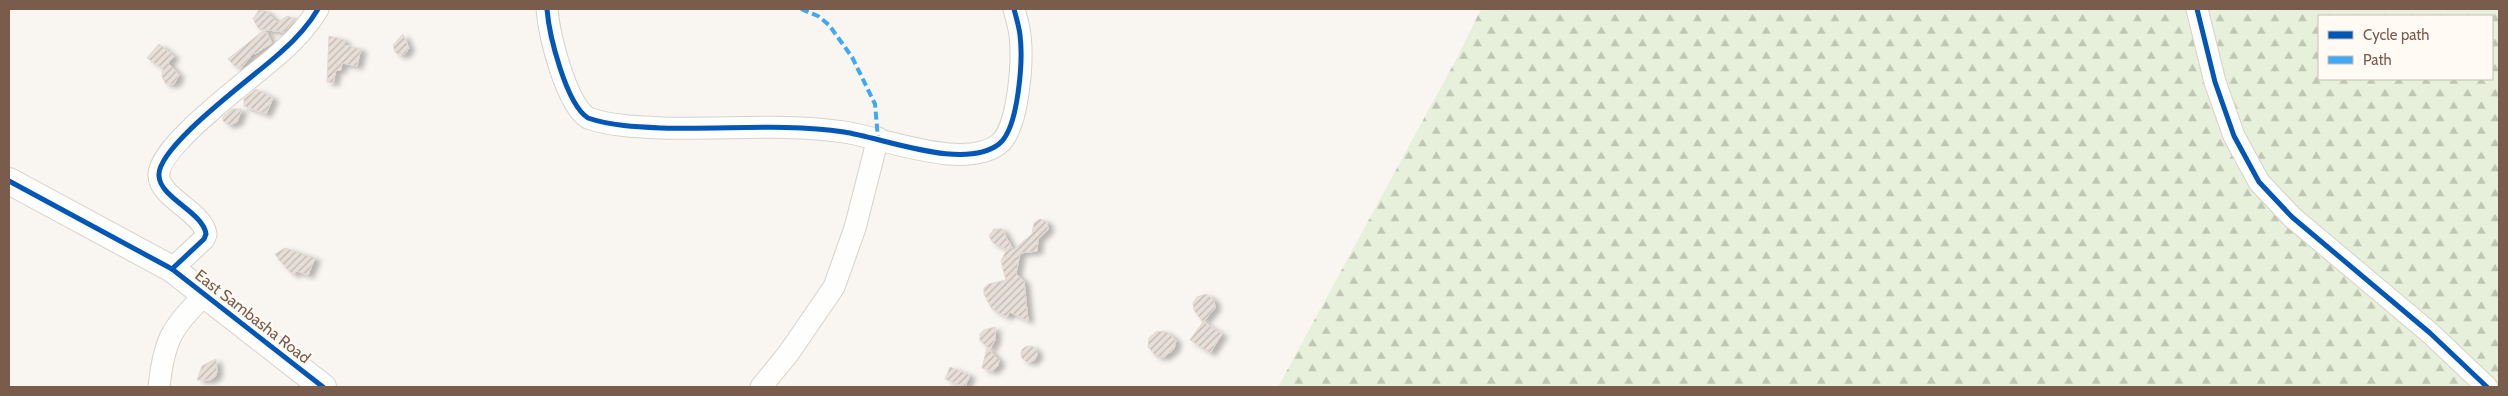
<svg xmlns="http://www.w3.org/2000/svg" width="2508" height="396" font-family="Cabin,sans-serif">
<defs>
<pattern id="forest-firs" width="22" height="20" patternUnits="userSpaceOnUse" patternTransform="scale(1.25)"><rect width="22" height="20" fill="#e7f0db"/><path d="M5 1l3.5 6h-7zM16 11l3.5 6h-7z" fill="#c0c6b4"/></pattern>
<pattern id="building-hatch" width="6" height="6" patternUnits="userSpaceOnUse" patternTransform="scale(1.25)"><rect width="6" height="6" fill="#e6ded7"/><path d="M-1 1l2-2M0 6l6-6M5 7l2-2" fill="none" stroke="#bfb7b1"/></pattern>
<filter id="shadow"><feDropShadow dx="5.5" dy="3" stdDeviation="2.5" flood-color="#0004"/></filter>
</defs>
<rect width="100%" height="100%" fill="#f9f5f0"/>
<path fill="url(#forest-firs)" fill-rule="evenodd" d="M1481,9h1018v378h-1221l181,-333zM2319,16h173v63h-173z"/>
<g fill="url(#building-hatch)" stroke="#e2d8d2" filter="url(#shadow)">
<polygon points="259,10 266,11 278,23 287,16 296,19 284,32 259,29 253,19"/>
<polygon points="263,31 266,32 272,43 255,54 254,52 242,67 235,66 228,59"/>
<polygon points="403,34 409,48 405,54 399,55 395,52 393,45"/>
<polygon points="329,36 345,40 343,45 361,49 357,66 342,63 341,70 336,70 333,83 327,82"/>
<polygon points="159,44 174,56 168,63 179,75 174,84 166,84 162,77 163,69 147,58"/>
<polygon points="256,89 273,98 266,114 244,106 244,99"/>
<polygon points="232,109 242,109 237,122 229,125 223,121 223,117"/>
<polygon points="1040,219 1047,222 1048,230 1038,239 1037,251 1020,253 1016,274 1024,281 1028,321 1010,312 1007,317 992,309 984,294 984,288 989,284 1006,280 1001,261 1007,249 993,243 989,236 994,229 1002,229 1013,250 1032,234 1034,223"/>
<polygon points="285,248 315,258 308,275 296,271 293,275 280,261 275,254"/>
<polygon points="1206,294 1214,300 1215,308 1203,322 1222,334 1210,353 1190,340 1203,322 1194,310 1193,303 1197,297"/>
<polygon points="995,327 995,340 990,349 980,341 980,334 984,330"/>
<polygon points="1165,331 1176,340 1174,349 1164,357 1156,356 1148,347 1149,338 1156,332"/>
<circle cx="1029" cy="354" r="8"/>
<polygon points="987,348 999,360 998,366 992,371 982,368"/>
<polygon points="216,359 217,372 215,377 210,380 197,380 202,366"/>
<polygon points="950,367 970,375 965,387 945,379"/>
</g>
<g fill="none" stroke-linecap="round" stroke-linejoin="round">
<g stroke="#d7d1cb" stroke-width="23">
<g id="minor">
<path d="M547,9c2,26 19,95 41,109 23,8 50,9 74,10 61,2 122,-5 182,4 40,6 120,39 155,12 20,-16 24,-85 21,-109 -1,-9 -4,-18 -6,-26"/>
<polyline points="2197,9 2215,82 2234,136 2259,182 2292,217 2430,333 2487,387"/>
<path d="M172,269l32,-30 2,-5c-3,-22 -46,-36 -47,-58 -3,-30 100,-103 122,-124 15,-13 27,-26 37,-43"/>
<path d="M159,387c5,-47 13,-61 47,-93"/>
<polyline points="761,387 788,354 834,287 855,228 878,138"/>
</g>
</g>
<g stroke="#d7d1cb" stroke-width="28">
<polyline id="tertiary" points="9,181 172,269 323,387"/>
</g>
<use href="#minor" stroke="#fefefd" stroke-width="21"/>
<use href="#tertiary" stroke="#fefefd" stroke-width="26"/>
<polyline stroke="#3fa9f5" stroke-width="4" stroke-dasharray="8 4" stroke-linecap="butt" points="801,9 818,16 829,25 852,57 875,104 878,138"/>
<g stroke="#fffaf3" stroke-width="8">
<g id="cycleway">
<path d="M547,9c2,26 19,95 41,109 23,8 50,9 74,10 61,2 122,-5 182,4 40,6 120,39 155,12 20,-16 24,-85 21,-109 -1,-9 -4,-18 -6,-26"/>
<polyline points="2197,9 2215,82 2234,136 2259,182 2292,217 2430,333 2487,387"/>
<polyline points="9,181 172,269 323,387"/>
<path d="M172,269l32,-30 2,-5c-3,-22 -46,-36 -47,-58 -3,-30 100,-103 122,-124 15,-13 27,-26 37,-43"/>
</g>
</g>
<use href="#cycleway" stroke="#0057b8" stroke-width="5"/>
</g>
<g text-anchor="middle" stroke-width="4.5" stroke-linejoin="round" paint-order="stroke">
<g font-size="16" fill="#7a5c4d" stroke="#fffaf3">
<text transform="translate(253 316) rotate(38)" y="6">East Sambasha Road</text>
</g>
</g>
<rect width="2508" height="396" fill="none" stroke="#7a5c4d" stroke-width="20"/>
<rect x="2318" y="15" width="175" height="65" fill="#fffaf3" stroke="#cabbb1"/>
<rect x="2328" y="31" width="25" height="8" fill="#0057b8" stroke="#cabbb1"/>
<text x="2363" y="40" font-size="15" fill="#7a5c4d">Cycle path</text>
<rect x="2328" y="56" width="25" height="8" fill="#3fa9f5" stroke="#cabbb1"/>
<text x="2363" y="65" font-size="15" fill="#7a5c4d">Path</text>
</svg>
